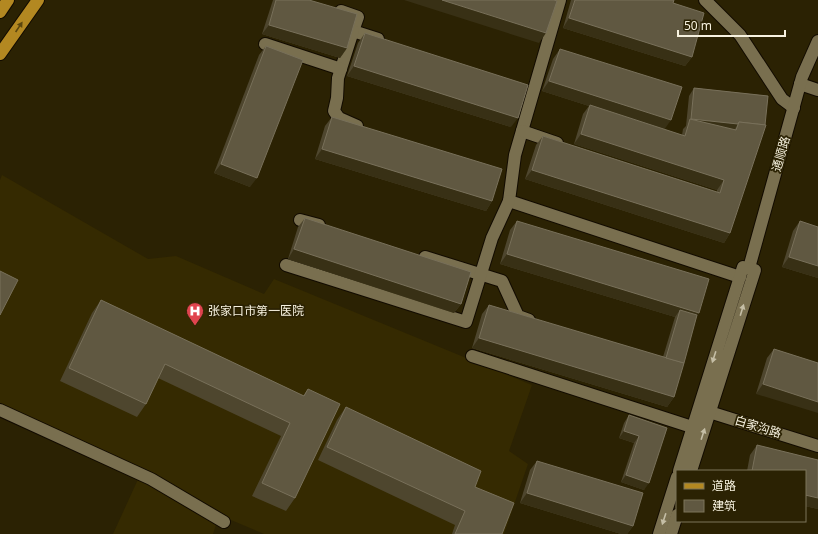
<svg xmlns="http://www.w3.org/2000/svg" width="818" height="534" font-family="'Noto Sans','Noto Sans SC',sans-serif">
<rect width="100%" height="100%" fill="#2b2203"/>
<polygon fill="#352a01" points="2,175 148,259 176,256 264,294 274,279 532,385 509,451 528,464 504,534 264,534 219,515 213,534 113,534 140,475 0,407 0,180"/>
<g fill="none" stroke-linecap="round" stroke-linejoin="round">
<g stroke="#120b00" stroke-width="14">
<g id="minor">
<polyline points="559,0 560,0 515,155 509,201 740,277"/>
<polyline points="705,0 740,35 782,99 794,108"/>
<polyline points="341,11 358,17 353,31 378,39"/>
<polyline points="353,31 338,78 337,98 334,111 339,118 357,126"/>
<polyline points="265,44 341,69"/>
<polyline points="800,84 818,90"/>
<polyline points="522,131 557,143"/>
<polyline points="300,220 319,225"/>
<polyline points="425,257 502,281 518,316 529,320"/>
<polyline points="286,265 466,322 492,238 509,201"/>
<polyline points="749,268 802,77 818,41"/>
<polyline points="472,356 692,427"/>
<polyline points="0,410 151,479 224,522"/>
<polyline points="703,410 818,446"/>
<polyline points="679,471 743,267 755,270 691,471"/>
<polyline points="659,534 677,477"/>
<polyline points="671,534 677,515"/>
</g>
</g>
<g stroke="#120b00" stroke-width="14">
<g id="major">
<polyline points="0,12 8,0"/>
<polyline points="0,54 38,0"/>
</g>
</g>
<use href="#minor" stroke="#796f4f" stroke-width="12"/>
<use href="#major" stroke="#b38821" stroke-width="12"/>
</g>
<g fill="#4e462e">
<polygon points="273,0 309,0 347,48 340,58 262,34"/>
<polygon points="571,0 674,0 673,3 692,57 685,66 563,28"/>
<polygon points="365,33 511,127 347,76 358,43"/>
<polygon points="266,46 250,187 214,173 259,55"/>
<polygon points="560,49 664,129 682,135 683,129 686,126 689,96 694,88 768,96 730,233 724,243 525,179 536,145 543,136 717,192 717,190 574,144 583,114 589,106 542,91 553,59"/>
<polygon points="332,117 492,201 486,211 315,159 325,126"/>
<polygon points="305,218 461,304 454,313 288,259 298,227"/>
<polygon points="517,221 699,313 697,315 674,397 667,407 472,348 482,314 489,305 663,357 675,317 500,264 510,230"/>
<polygon points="800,221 818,227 818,278 782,267 793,231"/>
<polygon points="101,300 303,396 308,389 295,498 286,511 252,496 281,436 158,378 146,404 137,417 60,381 92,313"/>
<polygon points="774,349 818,363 756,394 767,358"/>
<polygon points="346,407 475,487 502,534 452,534 455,525 318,460 337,420"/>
<polygon points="629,415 667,428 644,490 621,482 634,443 619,438 624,423"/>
<polygon points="757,445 818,460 818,509 805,506 805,471 747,471 750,455"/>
<polygon points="537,461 633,526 627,534 621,534 520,503 530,470"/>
</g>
<g fill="#383015">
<polygon points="404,0 442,0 546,33 539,43"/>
<polygon points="569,18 692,57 685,66 563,28"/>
<polygon points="269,25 347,48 340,58 262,34"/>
<polygon points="354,66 518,118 511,127 347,76"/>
<polygon points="549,81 671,120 664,130 542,91"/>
<polygon points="691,119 738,124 733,132 690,121"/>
<polygon points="581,134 724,180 717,190 574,144"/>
<polygon points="322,149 492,201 486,211 315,159"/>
<polygon points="221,164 257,178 250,187 214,173"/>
<polygon points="532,170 730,233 724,243 525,179"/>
<polygon points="294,249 461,304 454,313 288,259"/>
<polygon points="507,254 699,313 692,323 680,310 675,317 500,264"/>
<polygon points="789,257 818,266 818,278 782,267"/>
<polygon points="479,338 674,397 667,407 472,348"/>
<polygon points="763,384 818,402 818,413 756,394"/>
<polygon points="624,431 639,436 634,443 619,438"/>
<polygon points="626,475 649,483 644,490 621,482"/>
<polygon points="527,493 633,526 627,534 621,534 520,503"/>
<polygon points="805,495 818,498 818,509 805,506"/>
</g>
<g fill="#605841" stroke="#78705a">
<polygon points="276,0 309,0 357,14 347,48 269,25"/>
<polygon points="442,0 554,0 557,1 546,33"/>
<polygon points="575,0 674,0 673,3 704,13 692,57 569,18"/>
<polygon points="365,33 528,85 518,118 354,66"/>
<polygon points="266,46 303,60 257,178 221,164"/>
<polygon points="560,49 682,87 671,120 549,81"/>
<polygon points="694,88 768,96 765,125 739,122 738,124 691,119"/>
<polygon points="590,105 685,136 690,119 736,130 739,122 766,125 730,233 532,170 543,136 720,193 724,180 581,134"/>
<polygon points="332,117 502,169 492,201 322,149"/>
<polygon points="305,218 471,272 461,304 294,249"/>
<polygon points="517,221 709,279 699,313 507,254"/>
<polygon points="800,221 818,227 818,266 789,257"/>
<polygon points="0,271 18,280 0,315"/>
<polygon points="101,300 304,396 308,389 340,404 295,498 262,483 290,423 165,364 146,404 69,368"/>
<polygon points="489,305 684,363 674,397 479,338"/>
<polygon points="680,310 697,315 684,363 666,358"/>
<polygon points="774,349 818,363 818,402 763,384"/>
<polygon points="346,407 481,471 475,487 514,503 502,534 455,534 465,511 327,447"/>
<polygon points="629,415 667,428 649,483 626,475 639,436 624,431"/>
<polygon points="757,445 818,460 818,498 805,495 805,471 752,471"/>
<polygon points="537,461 643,493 633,526 527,493"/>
</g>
<defs><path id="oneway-solid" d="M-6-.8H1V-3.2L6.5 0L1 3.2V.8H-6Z"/></defs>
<use fill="#5b460e" href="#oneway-solid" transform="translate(19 27) rotate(-56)"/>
<g fill="#c5bea6">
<use href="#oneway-solid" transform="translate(742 310) rotate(-73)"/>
<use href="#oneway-solid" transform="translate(714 357) rotate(108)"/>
<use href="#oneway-solid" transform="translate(703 434) rotate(-72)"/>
<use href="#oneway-solid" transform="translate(664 519) rotate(108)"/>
</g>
<defs>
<g id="hospital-pin" transform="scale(0.9)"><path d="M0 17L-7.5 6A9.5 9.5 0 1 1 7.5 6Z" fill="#e0444e" stroke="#2b2203"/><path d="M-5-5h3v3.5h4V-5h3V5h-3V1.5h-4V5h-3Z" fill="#fff"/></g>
</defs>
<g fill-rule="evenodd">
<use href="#hospital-pin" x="195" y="311"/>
</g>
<g text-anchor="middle" stroke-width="3.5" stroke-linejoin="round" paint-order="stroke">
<g font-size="12" fill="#f7f2e0" stroke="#2b2203">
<text transform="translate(781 154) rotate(-74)" y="4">通顺路</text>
<text transform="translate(758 427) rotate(17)" y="4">白家沟路</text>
</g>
<g font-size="12" fill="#f7f2e0" stroke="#2b2203" text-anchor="start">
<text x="208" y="315">张家口市第一医院</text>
</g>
</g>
<rect x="676" y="470" width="130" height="52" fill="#2b2203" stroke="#7d755b"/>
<rect x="684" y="483" width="20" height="6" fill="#b38821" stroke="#7d755b"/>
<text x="712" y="490" font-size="12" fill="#f7f2e0">道路</text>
<rect x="684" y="500" width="20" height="12" fill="#605841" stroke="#7d755b"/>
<text x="712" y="510" font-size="12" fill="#f7f2e0">建筑</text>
<path d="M678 30v6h107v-6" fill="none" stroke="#f7f2e0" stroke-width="2"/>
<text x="684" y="30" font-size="12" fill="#f7f2e0" stroke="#2b2203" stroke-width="3" paint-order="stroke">50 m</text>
</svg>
